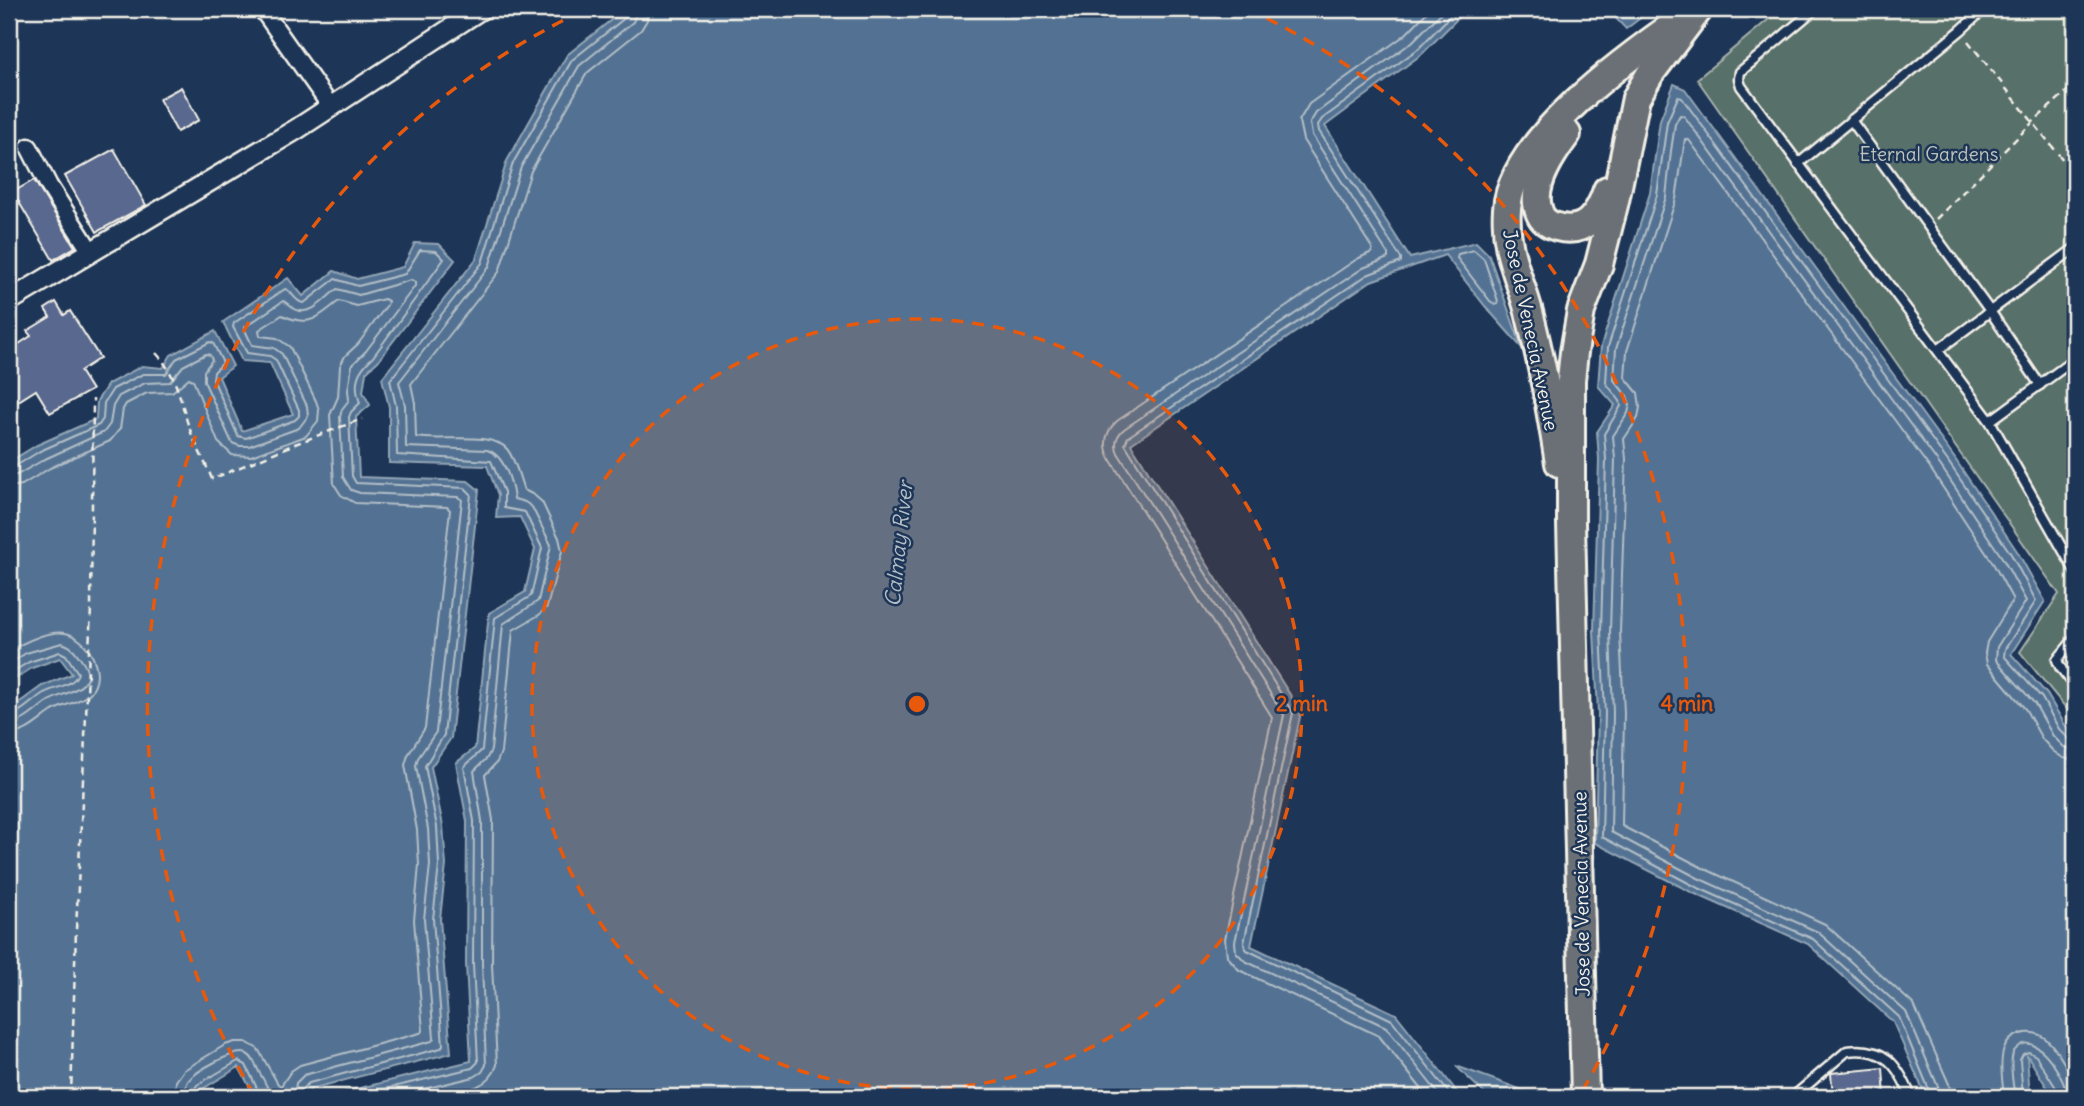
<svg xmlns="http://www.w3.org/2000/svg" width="2084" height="1106" font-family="Delius,sans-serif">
<rect width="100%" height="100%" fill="#1d3557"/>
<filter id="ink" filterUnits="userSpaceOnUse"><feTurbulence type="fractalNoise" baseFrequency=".0143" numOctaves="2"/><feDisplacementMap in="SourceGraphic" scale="14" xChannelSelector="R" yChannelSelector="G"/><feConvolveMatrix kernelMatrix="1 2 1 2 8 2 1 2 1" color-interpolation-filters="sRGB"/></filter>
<g filter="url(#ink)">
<polygon fill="#596f6b" stroke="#a6b0aa" stroke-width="2" points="1781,9 2075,9 2075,719 2020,652 2059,594 1697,79"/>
<g fill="#527293" stroke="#93a5b5" stroke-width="2">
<polygon points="625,9 1467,9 1422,54 1325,126 1410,258 1476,242 1489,255 1522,348 1485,306 1445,255 1371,281 1131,444 1301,712 1251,946 1396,1014 1461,1097 323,1097 471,1061 466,964 467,821 456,763 475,748 489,613 525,592 535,549 520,517 496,518 498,495 487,466 389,463 389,407 382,378 476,259 507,161 567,55"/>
<polygon points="1607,9 1652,9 1626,29"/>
<polygon points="1674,84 1685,89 1953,456 2017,551 2045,601 2011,654 2047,694 2065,725 2075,737 2075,1097 2053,1097 2027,1055 2030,1097 1926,1097 1893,1022 1808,944 1691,892 1595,843 1598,713 1594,631 1599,459 1597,432 1615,405 1598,386 1601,346 1650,193 1660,120"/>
<polygon points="415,243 439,244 455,260 378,361 366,372 363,392 370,405 356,417 359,477 468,481 479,490 451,738 431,767 443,826 446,865 440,919 451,1053 310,1089 309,1097 255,1097 239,1067 201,1090 201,1097 9,1097 9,710 42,686 72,674 60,658 32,668 9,683 9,462 37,445 96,419 97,401 108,384 142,366 163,368 171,355 215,331 233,366 219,377 242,431 293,414 270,363 242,361 223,322 288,278 303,296 334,271 357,279 403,267"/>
<polygon points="1456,1066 1531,1093 1535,1097 1488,1097"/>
</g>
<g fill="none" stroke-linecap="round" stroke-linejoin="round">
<g stroke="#b3bec6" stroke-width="2">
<polygon points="1474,250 1484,259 1498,301 1496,305 1490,301 1457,258 1458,254"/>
<path d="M9,468l5,-1 26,-16 59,-26 4,-6 1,-16 9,-14 30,-15h23l10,-15 34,-17 3,1 10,20 -9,9 -1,7 25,57 8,2 49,-18 4,-4v-6l-23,-50 -6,-4 -23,-3 -14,-26 1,-4 51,-34c8,2 9,13 19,14l31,-24 23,7 47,-12 15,-24 16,1 8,8 -71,98c-16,14 -20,25 -13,46l-9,9 -2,5 3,59 4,7 109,5 6,6 -27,241 -19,31 12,61 2,38 -6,54 10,126 -2,3 -132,35 -6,5 -1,9"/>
<path d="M9,476l8,-1 28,-16 59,-27 6,-8 3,-18 6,-10 26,-13 25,-1 13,-16 23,-12 4,1 2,5 -8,11v10l28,62 8,3h9l50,-18 9,-12 -1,-10 -25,-52 -8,-6 -22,-3 -7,-15v-3l38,-26c5,2 9,8 14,9 15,6 29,-13 40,-21l22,6 52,-15 4,2v4l-49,65 -14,14 -4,25 1,10 -7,9 -2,8 3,60 8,13 9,3 98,4 4,3 -26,232 -18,26 -2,8 12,63 2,36 -6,54 10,119 -2,3 -128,34 -8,8 -2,14"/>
<path d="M9,487l13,-2 28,-17 60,-27 10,-12 3,-20 3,-5 21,-11 25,-1 17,-14 4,2 25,62 14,13 19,1 55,-20 12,-15 1,-11 -3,-9 -26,-54 -13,-9 -17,-2 -1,-6 23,-15c29,13 34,3 57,-14l18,5 27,-7 4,2 -1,4 -29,39 -13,12 -5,10 -2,31 -8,18 4,69 7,11 14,8 92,4 3,3 -25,218 -17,27 -3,10 12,65 2,35 -5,55 9,111 -3,2 -120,32 -9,6 -10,15 -3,-2 -20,-35 -12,-7h-11l-10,3 -41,25 -8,11 -1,16"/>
<path d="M9,651c14,-8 39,-21 56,-18 23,4 43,41 25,60 -10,10 -27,11 -39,19 -13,9 -25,22 -42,22"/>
<path d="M9,664l17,-11 36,-10c10,3 14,9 20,18 20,28 -20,31 -35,41 -12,8 -23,21 -38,22"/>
<path d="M9,674l20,-12 31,-10 6,3 12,18c-4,13 -23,14 -34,20 -12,7 -22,20 -35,22"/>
<path d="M185,1097c0,-6 0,-11 3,-16 8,-10 47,-33 59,-27 6,3 9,11 12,18 5,8 10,16 11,25"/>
<polyline points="194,1097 194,1090 197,1085 238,1061 246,1065 261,1097"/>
<polyline points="352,1097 472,1068 478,1062 473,964 474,821 464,767 482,750 495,618 531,596 542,548 525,512 504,508 504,492 491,461 397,455 396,406 390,380 482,263 513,163 572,60 626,17 629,9"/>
<path d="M390,1097l84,-20 8,-5 4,-7 -4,-101v-143l-8,-50 13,-13 4,-8 12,-126 35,-23 13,-56 -19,-38 -7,-5 -11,-3c-2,-16 -9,-44 -27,-49l-81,-3 -1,-42 -6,-23 90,-115 32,-100 58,-101 54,-44 5,-13"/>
<path d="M434,1097c23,-5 55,-6 63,-32l-5,-101 1,-144 -8,-45 12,-13 4,-10 12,-122 26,-15 8,-8 15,-56 -3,-13 -17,-36 -8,-7 -10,-5c-5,-13 -8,-30 -17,-41 -16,-18 -67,-7 -91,-12l-1,-34 -4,-19 88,-112 32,-101 56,-98 54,-43 6,-10 1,-11"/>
<path d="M1428,1097l-49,-61 -140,-66 -12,-14 -2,-17 47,-222 -162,-258c-7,-14 -5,-27 7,-38l240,-162 15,-7v-4l-69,-108 -4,-19 10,-17 96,-69 25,-26"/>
<path d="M1441,1097l-55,-70 -141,-66 -9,-9 -1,-10 49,-227 -166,-262c-4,-9 -2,-17 6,-24l239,-161 25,-10v-4l-76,-119 -2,-12 6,-10 96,-71 33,-33"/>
<polyline points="1452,1097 1392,1020 1245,949 1244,943 1293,713 1125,444 1128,437 1367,275 1401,262 1401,258 1319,131 1318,125 1322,119 1418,49 1457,9"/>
<polyline points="1932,1097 1899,1017 1813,939 1694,886 1602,837 1605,713 1601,631 1606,459 1604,434 1621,406 1620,401 1606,383 1608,347 1657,195 1667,122 1678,97 1682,98 1947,460 2011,554 2036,601 2005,649 2004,656 2042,698 2059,729 2069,739 2075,741"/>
<polyline points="1940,1097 1939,1089 1906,1012 1818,932 1698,878 1611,832 1613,713 1610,632 1615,459 1613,436 1628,413 1630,405 1627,396 1614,380 1616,349 1666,197 1671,151 1675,124 1680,115 1684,116 1940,465 2003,559 2026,601 1997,647 1996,660 2035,704 2053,736 2064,747 2075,750"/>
<polyline points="1951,1097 1949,1084 1914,1005 1825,924 1703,868 1622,826 1624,713 1620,632 1626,459 1624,439 1638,418 1640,407 1638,393 1625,377 1627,351 1676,199 1685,139 1689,140 1932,471 1994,565 2013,600 1987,642 1985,653 1987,664 2026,710 2042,739 2053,751 2063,758 2075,760"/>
<path d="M2004,1097c-2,-22 -11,-59 21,-64 9,-1 18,2 24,9 11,11 19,28 26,41"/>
<path d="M2015,1097c-2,-12 -5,-27 -3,-39 0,-5 4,-10 9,-13 20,-10 46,37 46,52"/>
<polyline points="2023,1097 2020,1060 2023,1054 2029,1052 2036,1056 2058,1091 2059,1097"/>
</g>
</g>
<g fill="#58678e" stroke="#f4f1e8" stroke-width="2">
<polygon points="181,87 199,120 177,132 159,99"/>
<polygon points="114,149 146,205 97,232 65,176"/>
<polygon points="34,180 75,247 53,260 13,192"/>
<polygon points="56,302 64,315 70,311 100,358 80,371 92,390 50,413 36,390 15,403 9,393 9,356 13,353 11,349 31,336 27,331 50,317 45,309"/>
<polygon points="1883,1068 1885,1097 1833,1097 1831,1073"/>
</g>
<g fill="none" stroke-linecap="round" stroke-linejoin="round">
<g stroke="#f4f1e8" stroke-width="13">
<g id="service">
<polyline points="1815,9 1740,72 1739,79 1741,86 1990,421 2075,571"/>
<polyline points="1851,120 1990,311 2040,385"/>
<polyline points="1798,164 1960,31 1984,9"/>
<polyline points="1938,350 2075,248"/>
<polyline points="1990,421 2075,359"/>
<polyline points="2075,638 2057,660 2060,667 2075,686"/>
<path d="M1793,1097l54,-46c38,-5 51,14 64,46"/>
</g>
</g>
<g stroke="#f4f1e8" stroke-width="21">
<g id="minor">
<polyline points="262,9 331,107"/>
<polyline points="29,147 49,186 91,252"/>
</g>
</g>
<g stroke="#f4f1e8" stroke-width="24">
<polyline id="tertiary" points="9,301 297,129 481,9"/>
</g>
<g stroke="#f4f1e8" stroke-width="32">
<g id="trunk">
<path d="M1567,134c-15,20 -39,54 -27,80 3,7 10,11 17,13 28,8 42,-12 50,-37"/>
<path d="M1559,463c-8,-51 -17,-101 -30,-151 -10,-37 -25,-61 -22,-103 4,-69 122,-153 175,-190"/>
<polyline points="1585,1097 1571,523 1571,380 1574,352 1581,311 1599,264 1615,201 1636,98 1650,74 1699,9"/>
</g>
</g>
<g stroke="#f4f1e8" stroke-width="2.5" stroke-dasharray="7 5" stroke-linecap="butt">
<polyline points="1968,41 2075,175"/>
<polyline points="1936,219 2033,122 2075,84"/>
<path d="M156,353c18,19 23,40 30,65 6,21 18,41 26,61l83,-35 67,-25"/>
<polyline points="71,1097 76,930 91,608 93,399"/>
</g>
<use href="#service" stroke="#1d3557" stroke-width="8"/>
<use href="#minor" stroke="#1d3557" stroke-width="16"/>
<use href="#tertiary" stroke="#1d3557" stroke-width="19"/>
<use href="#trunk" stroke="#6a7074" stroke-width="26"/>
</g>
</g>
<circle cx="917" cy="704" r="385" fill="#e8590c" fill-opacity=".12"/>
<g fill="none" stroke="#e8590c" stroke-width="3.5" stroke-dasharray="12 9">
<circle cx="917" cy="704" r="385"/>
<path d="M254 1095A770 770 0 0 1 586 9M1248 9A770 770 0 0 1 1580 1095"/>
</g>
<g text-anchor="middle" stroke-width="5" stroke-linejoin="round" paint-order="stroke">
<g font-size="19" fill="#bec4bc" stroke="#1d3557">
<text x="1929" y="161">Eternal Gardens</text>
</g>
<g font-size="19" fill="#f4f1e8" stroke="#1d3557">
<text transform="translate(1531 330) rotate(78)" y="7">Jose de Venecia Avenue</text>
<text transform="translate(1581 894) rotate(-91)" y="7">Jose de Venecia Avenue</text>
</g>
<g font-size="21" font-style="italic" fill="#b3bec6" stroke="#1d3557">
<text transform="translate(899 544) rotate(-84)" y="7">Calmay River</text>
</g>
</g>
<circle cx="917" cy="704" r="10" fill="#e8590c" stroke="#1d3557" stroke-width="3.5"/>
<g font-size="21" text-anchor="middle" font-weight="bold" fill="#e8590c" stroke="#1d3557" stroke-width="5" stroke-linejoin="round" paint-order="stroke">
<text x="1302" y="711">2 min</text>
<text x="1687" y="711">4 min</text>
</g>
<rect width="2084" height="1106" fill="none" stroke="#1d3557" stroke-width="35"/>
<rect x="18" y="18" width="2049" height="1071" fill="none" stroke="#f4f1e8" stroke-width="2.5" filter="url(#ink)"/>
</svg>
